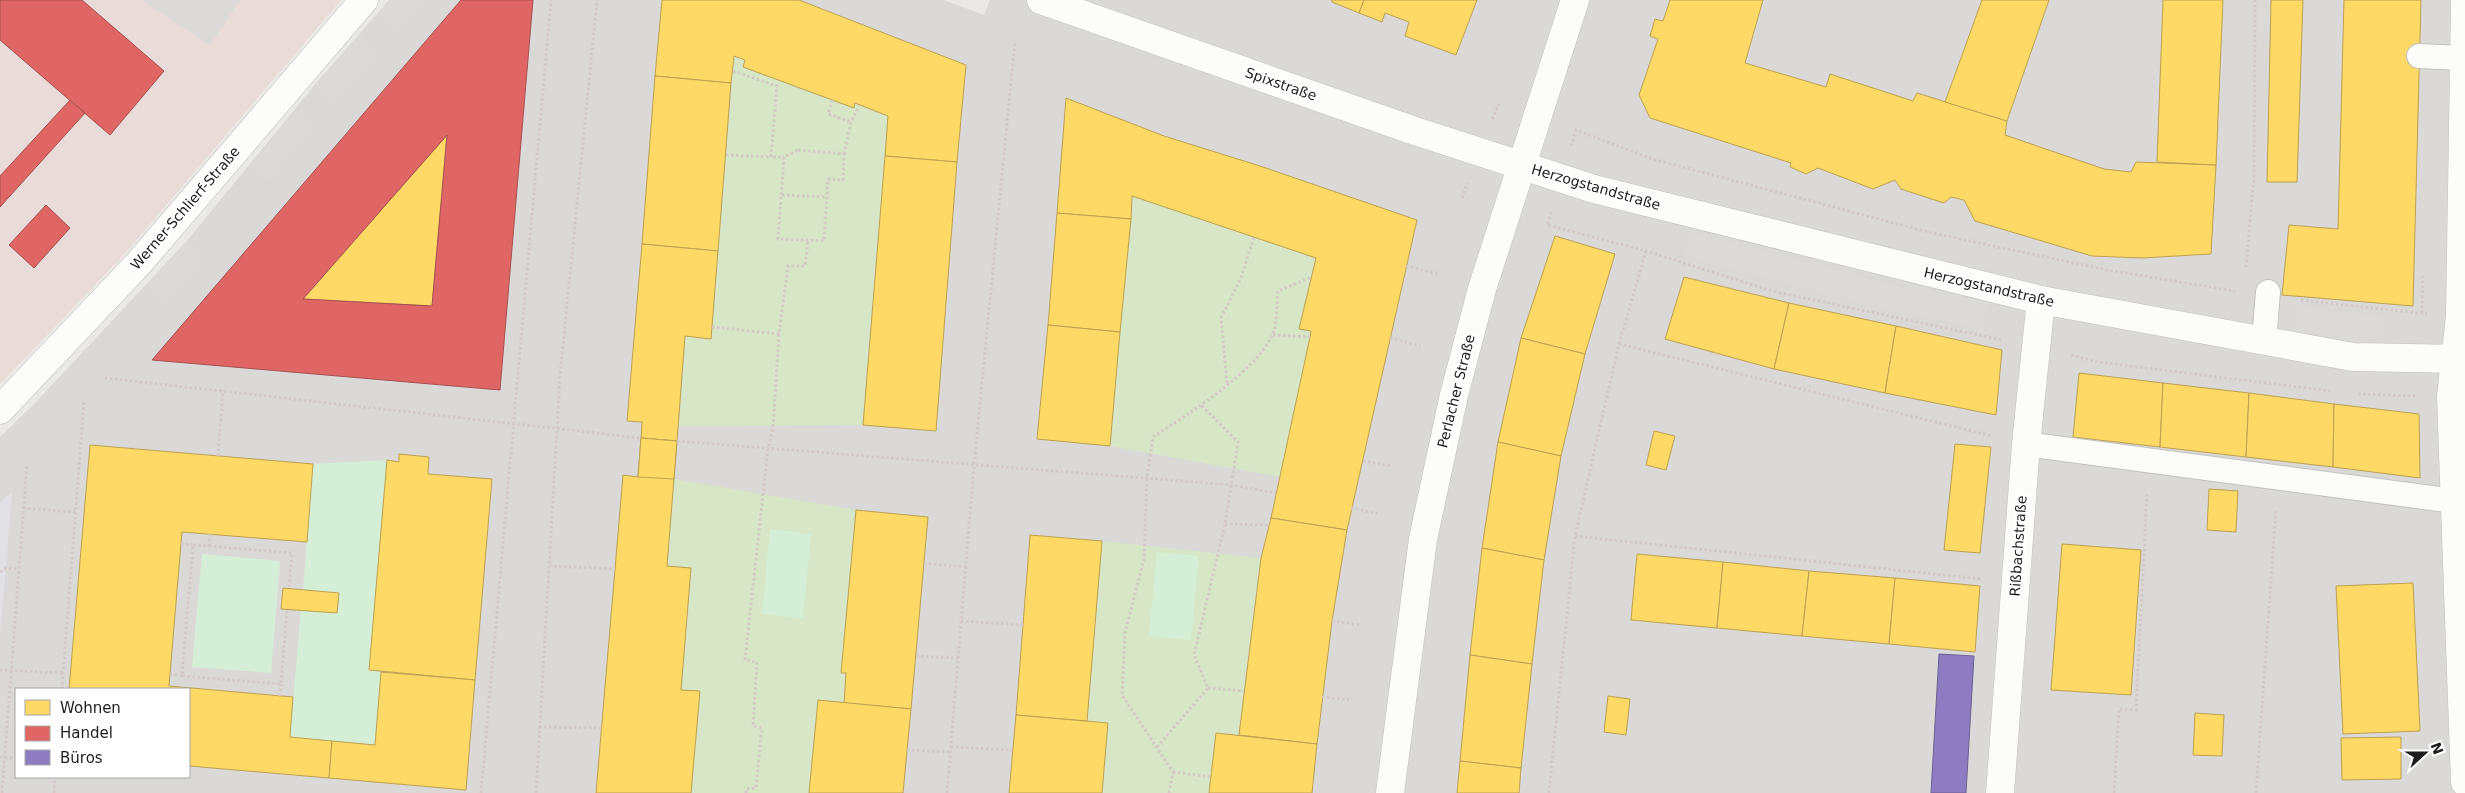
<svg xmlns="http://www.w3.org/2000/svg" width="2465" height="793" font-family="'DejaVu Sans',sans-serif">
<rect width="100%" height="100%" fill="#ebe9e5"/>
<path fill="#dad9d7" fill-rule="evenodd" d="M389,0h555l40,15 6,-15h1475v793h-2465v-356l35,-34 151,-161 127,-155zM16,689h173v88h-173z"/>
<polygon fill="#e8dbd8" points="0,0 341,0 121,258 0,384"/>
<g fill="#d6e6c6">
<polygon points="734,56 745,60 743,67 853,108 855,103 888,116 863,425 679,426 685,336 711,339"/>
<polygon points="1132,196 1316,258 1299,329 1311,331 1310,337 1280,477 1110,446"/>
<polygon points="674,479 856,510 841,672 846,673 844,703 818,700 809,793 691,793 699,691 681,690 691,568 667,566"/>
<polygon points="1102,541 1261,558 1239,735 1216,733 1209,793 1102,793 1108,723 1087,721"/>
</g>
<g fill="#d5efd6">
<polygon points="387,460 369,670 381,672 375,745 290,737 301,610 337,613 303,590 313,464"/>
<polygon points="770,529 811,534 803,618 762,614"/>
<polygon points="1157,552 1199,556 1191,640 1149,636"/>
<polygon points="202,554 280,561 271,673 192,667"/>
</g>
<g fill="#dbdad9">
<polygon points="141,0 240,0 210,45"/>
<polygon points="391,0 426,0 396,34 376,17"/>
<polygon points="360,34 380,52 332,106 313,87"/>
<polygon points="299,111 317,127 268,182 250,166"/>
<polygon points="1690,232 1881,282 1988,302 1985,329 1881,308 1684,257"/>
<polygon points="186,242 206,260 164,304 145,286"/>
<polygon points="2298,306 2385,317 2381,341 2295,330"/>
</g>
<polygon fill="#e1e0e4" points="12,492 6,568 0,635 0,502"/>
<g fill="#ffd966" stroke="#bba150">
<polygon points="662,0 799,0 966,65 957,162 885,156 888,116 855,103 854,108 743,67 745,60 734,56 731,83 655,76"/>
<polygon points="1332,0 1364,0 1359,13 1332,2"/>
<polygon points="1364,0 1477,0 1456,55 1405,36 1409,22 1385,13 1382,22 1359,13"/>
<polygon points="1670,0 1763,0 1745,63 1826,87 1830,74 1913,101 1917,93 2007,121 2005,135 2104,169 2131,172 2136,162 2216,165 2211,254 2142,258 2092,256 1975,221 1964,200 1951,197 1944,203 1901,189 1895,180 1873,189 1818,168 1806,174 1790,167 1791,163 1650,118 1639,95 1658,39 1650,36 1655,19 1663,21"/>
<polygon points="1982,0 2049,0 2007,121 1945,102"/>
<polygon points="2163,0 2223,0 2216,165 2157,162"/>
<polygon points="2271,0 2303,0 2297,182 2267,182"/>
<polygon points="2344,0 2421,0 2413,306 2282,295 2289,225 2338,229"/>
<polygon points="655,76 731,83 718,251 642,244"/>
<polygon points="1066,98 1164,136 1260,166 1417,220 1347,530 1271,518 1310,337 1311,331 1299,329 1316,258 1132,196 1131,219 1057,213"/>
<polygon points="447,135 432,306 303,299"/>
<polygon points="885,156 957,162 936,431 863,425"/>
<polygon points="1057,213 1131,219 1120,332 1048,325"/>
<polygon points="1555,236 1615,254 1585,354 1521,338"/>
<polygon points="642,244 718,251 711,339 685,336 677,441 641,438 642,422 627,421"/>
<polygon points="1684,277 1789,303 1774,369 1665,339"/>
<polygon points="1789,303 1896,326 1885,393 1774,369"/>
<polygon points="1048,325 1120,332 1110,446 1037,439"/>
<polygon points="1896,326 2002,350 1996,415 1885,393"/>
<polygon points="1521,338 1585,354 1561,456 1498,442"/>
<polygon points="2079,373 2163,383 2160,447 2073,437"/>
<polygon points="2163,383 2249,393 2246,457 2160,447"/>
<polygon points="2249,393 2334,404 2333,467 2246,457"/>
<polygon points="2334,404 2419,414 2420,478 2333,467"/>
<polygon points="1654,431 1675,436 1666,470 1646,465"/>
<polygon points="641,438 677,441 667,566 691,568 681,690 700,691 691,793 596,793 623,475 638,477"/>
<polygon points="641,438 677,441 674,479 638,477"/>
<polygon points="1498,442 1561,456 1544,560 1482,548"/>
<polygon points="1955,444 1991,447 1980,553 1944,550"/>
<polygon points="90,445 313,464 307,542 182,532 169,686 293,697 290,737 332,741 329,778 189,766 189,689 69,689"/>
<polygon points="399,454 429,457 428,474 492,479 475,680 369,670 387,460 399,462"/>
<polygon points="2209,489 2238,491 2236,532 2207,530"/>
<polygon points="856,510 928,517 911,709 844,703 846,673 841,673"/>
<polygon points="1271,518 1347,530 1332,621 1317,744 1239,735 1261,558"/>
<polygon points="1030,535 1102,541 1087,721 1016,715"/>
<polygon points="2062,544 2141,550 2131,695 2051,690"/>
<polygon points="1482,548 1544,560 1532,664 1470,655"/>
<polygon points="1637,554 1723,562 1717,628 1631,620"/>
<polygon points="1723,562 1809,571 1802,636 1717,628"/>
<polygon points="1809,571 1895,578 1889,644 1802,636"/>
<polygon points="1895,578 1980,586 1975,652 1889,644"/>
<polygon points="2413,583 2420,731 2343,734 2336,586"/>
<polygon points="283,588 339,593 337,613 281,609"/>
<polygon points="1470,655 1532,664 1521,768 1460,761"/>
<polygon points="381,672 475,680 466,790 329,778 332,741 375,745"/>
<polygon points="1608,696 1630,699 1626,735 1604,732"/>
<polygon points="818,700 911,709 903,793 809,793"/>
<polygon points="2195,713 2224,715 2222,756 2193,755"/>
<polygon points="1016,715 1108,723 1102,793 1009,793"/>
<polygon points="1216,733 1317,744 1312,793 1209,793"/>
<polygon points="2401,737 2401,779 2342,780 2341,738"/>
<polygon points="1460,761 1521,768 1519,793 1457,793"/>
</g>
<g fill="#e06666" stroke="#a65050" fill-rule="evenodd">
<polygon points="0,0 82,0 164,71 110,135 0,40"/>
<path d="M461,0h72l-33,390 -348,-30zM447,135l-15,171 -129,-7z"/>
<polygon points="70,100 85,113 0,207 0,176"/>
<polygon points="46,205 70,228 34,268 9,245"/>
</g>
<polygon fill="#8e7cc3" stroke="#6c6091" points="1939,654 1974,656 1966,793 1931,793"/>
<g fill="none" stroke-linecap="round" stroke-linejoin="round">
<g stroke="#c2c1c0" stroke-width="26">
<g id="lane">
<polyline points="2419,56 2463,58"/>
<polyline points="2264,341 2268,292"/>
<polyline points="2026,444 2454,501"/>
</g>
</g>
<g stroke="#c2c1c0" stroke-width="29">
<g id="street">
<polyline points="1041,0 1412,130 1594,189 2041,300 2353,357 2465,359"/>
<polyline points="2465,2 2460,316 2451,397 2465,782"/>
<polyline points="0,410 138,264 364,0"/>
<polyline points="1390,793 1423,539 1454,395 1482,289 1575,0"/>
<polyline points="2000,793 2026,444 2041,300"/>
</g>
</g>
<g stroke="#d4c9c6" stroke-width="3" stroke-dasharray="2.5 2.5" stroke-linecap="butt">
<polyline points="733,71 777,86 771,157 784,157"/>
<polyline points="832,100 828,114 851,122"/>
<polyline points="1492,119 1499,104"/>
<polyline points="1571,146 1576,130 1652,159 1932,233 2107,270 2235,291"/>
<polygon points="798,150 844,154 843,180 828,179 824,241 778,239 784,157"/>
<polyline points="844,154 851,122 859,106"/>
<polyline points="726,155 771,157"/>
<polyline points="782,195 826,197"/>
<polyline points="1462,198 1467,183"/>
<polyline points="1551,212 1547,225 1646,251 1772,291 2002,340"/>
<polyline points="1406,266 1439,274"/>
<polyline points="2246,267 2254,176 2255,0"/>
<polyline points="2301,300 2427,314"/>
<polyline points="2422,313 2423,275"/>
<polyline points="712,327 779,334"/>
<polyline points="1273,335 1310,337"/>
<polyline points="1390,338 1420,346"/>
<polyline points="1619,344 1992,436"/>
<polyline points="2071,355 2098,362 2330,391"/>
<polyline points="105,378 641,438"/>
<polyline points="1227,383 1221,318 1241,278 1254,237"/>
<polyline points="2358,394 2417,396"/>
<polyline points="677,441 1231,485 1276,493"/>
<polyline points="218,456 223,390"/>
<polyline points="1363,461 1391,466"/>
<polyline points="23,508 75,512"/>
<polyline points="1351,508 1381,514"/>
<polyline points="1225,524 1268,525"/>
<polyline points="210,534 209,546 193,545 182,676 281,684 287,609"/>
<polyline points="1575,536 1982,579"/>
<polyline points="181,544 193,545"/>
<polyline points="209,546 292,553 289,589"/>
<polyline points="924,563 966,567"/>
<polyline points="549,566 615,569"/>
<polyline points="0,572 6,568 19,569"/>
<polyline points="961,621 1024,625"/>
<polyline points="1332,621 1362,625"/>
<polyline points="916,656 958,658"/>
<polyline points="0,670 63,673"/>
<polyline points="170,674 182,676"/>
<polyline points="1208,688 1244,691"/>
<polyline points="62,689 84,401"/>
<polyline points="280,696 281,684"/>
<polyline points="1322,697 1352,700"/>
<polyline points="539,727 602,728"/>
<polyline points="951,747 1012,750"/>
<polyline points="1157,747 1208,688 1194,655 1225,524 1238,442 1201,405"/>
<polyline points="907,750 950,752"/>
<polyline points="0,757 16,758"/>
<polyline points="1173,772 1211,777"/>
<polyline points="2,793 27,464"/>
<polyline points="54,793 55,777"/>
<polyline points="481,793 551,0"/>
<polyline points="536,793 560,376 597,0"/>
<polyline points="746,793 746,789 756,788 762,728 753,726 757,662 745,660 768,449 773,427 779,334 788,266 805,266 808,240"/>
<polyline points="947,793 974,466 1015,41"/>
<path d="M1169,793l4,-21 -51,-77 3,-62 19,-74 3,-81 6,-41c35,-23 100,-63 119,-101 6,-11 4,-32 6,-45l32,-13"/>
<polyline points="1549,793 1575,536 1619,344 1646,251"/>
<polyline points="2114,793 2119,709 2136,710 2147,494"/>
<polyline points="2256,793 2276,509"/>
</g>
<use href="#lane" stroke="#fcfcfb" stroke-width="24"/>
<use href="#street" stroke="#fcfcfb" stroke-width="28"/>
</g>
<g text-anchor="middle" stroke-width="5" stroke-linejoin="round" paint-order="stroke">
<g font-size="14" fill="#1d1d1d" stroke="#fff">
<text transform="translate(1281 84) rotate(19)" y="5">Spixstraße</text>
<text transform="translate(1596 187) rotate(16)" y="5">Herzogstandstraße</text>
<text transform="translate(185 208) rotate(-49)" y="5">Werner-Schlierf-Straße</text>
<text transform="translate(1989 287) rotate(13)" y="5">Herzogstandstraße</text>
<text transform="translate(1456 391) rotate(-76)" y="5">Perlacher Straße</text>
<text transform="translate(2018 546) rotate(-86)" y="5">Rißbachstraße</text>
</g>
</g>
<rect x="15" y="688" width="175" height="90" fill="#ffffff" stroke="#a5a5a5"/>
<rect x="25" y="700" width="25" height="15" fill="#ffd966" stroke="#a5a5a5"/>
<text x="60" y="713" font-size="15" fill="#1d1d1d">Wohnen</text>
<rect x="25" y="726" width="25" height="15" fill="#e06666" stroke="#a5a5a5"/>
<text x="60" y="738" font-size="15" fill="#1d1d1d">Handel</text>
<rect x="25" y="750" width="25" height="15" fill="#8e7cc3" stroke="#a5a5a5"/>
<text x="60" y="763" font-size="15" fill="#1d1d1d">Büros</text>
<g transform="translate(2425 753) rotate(69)" stroke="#ffffff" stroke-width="4" paint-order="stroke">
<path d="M0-4L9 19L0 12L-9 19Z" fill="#1d1d1d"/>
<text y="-8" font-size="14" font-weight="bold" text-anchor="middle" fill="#1d1d1d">N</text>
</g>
</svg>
